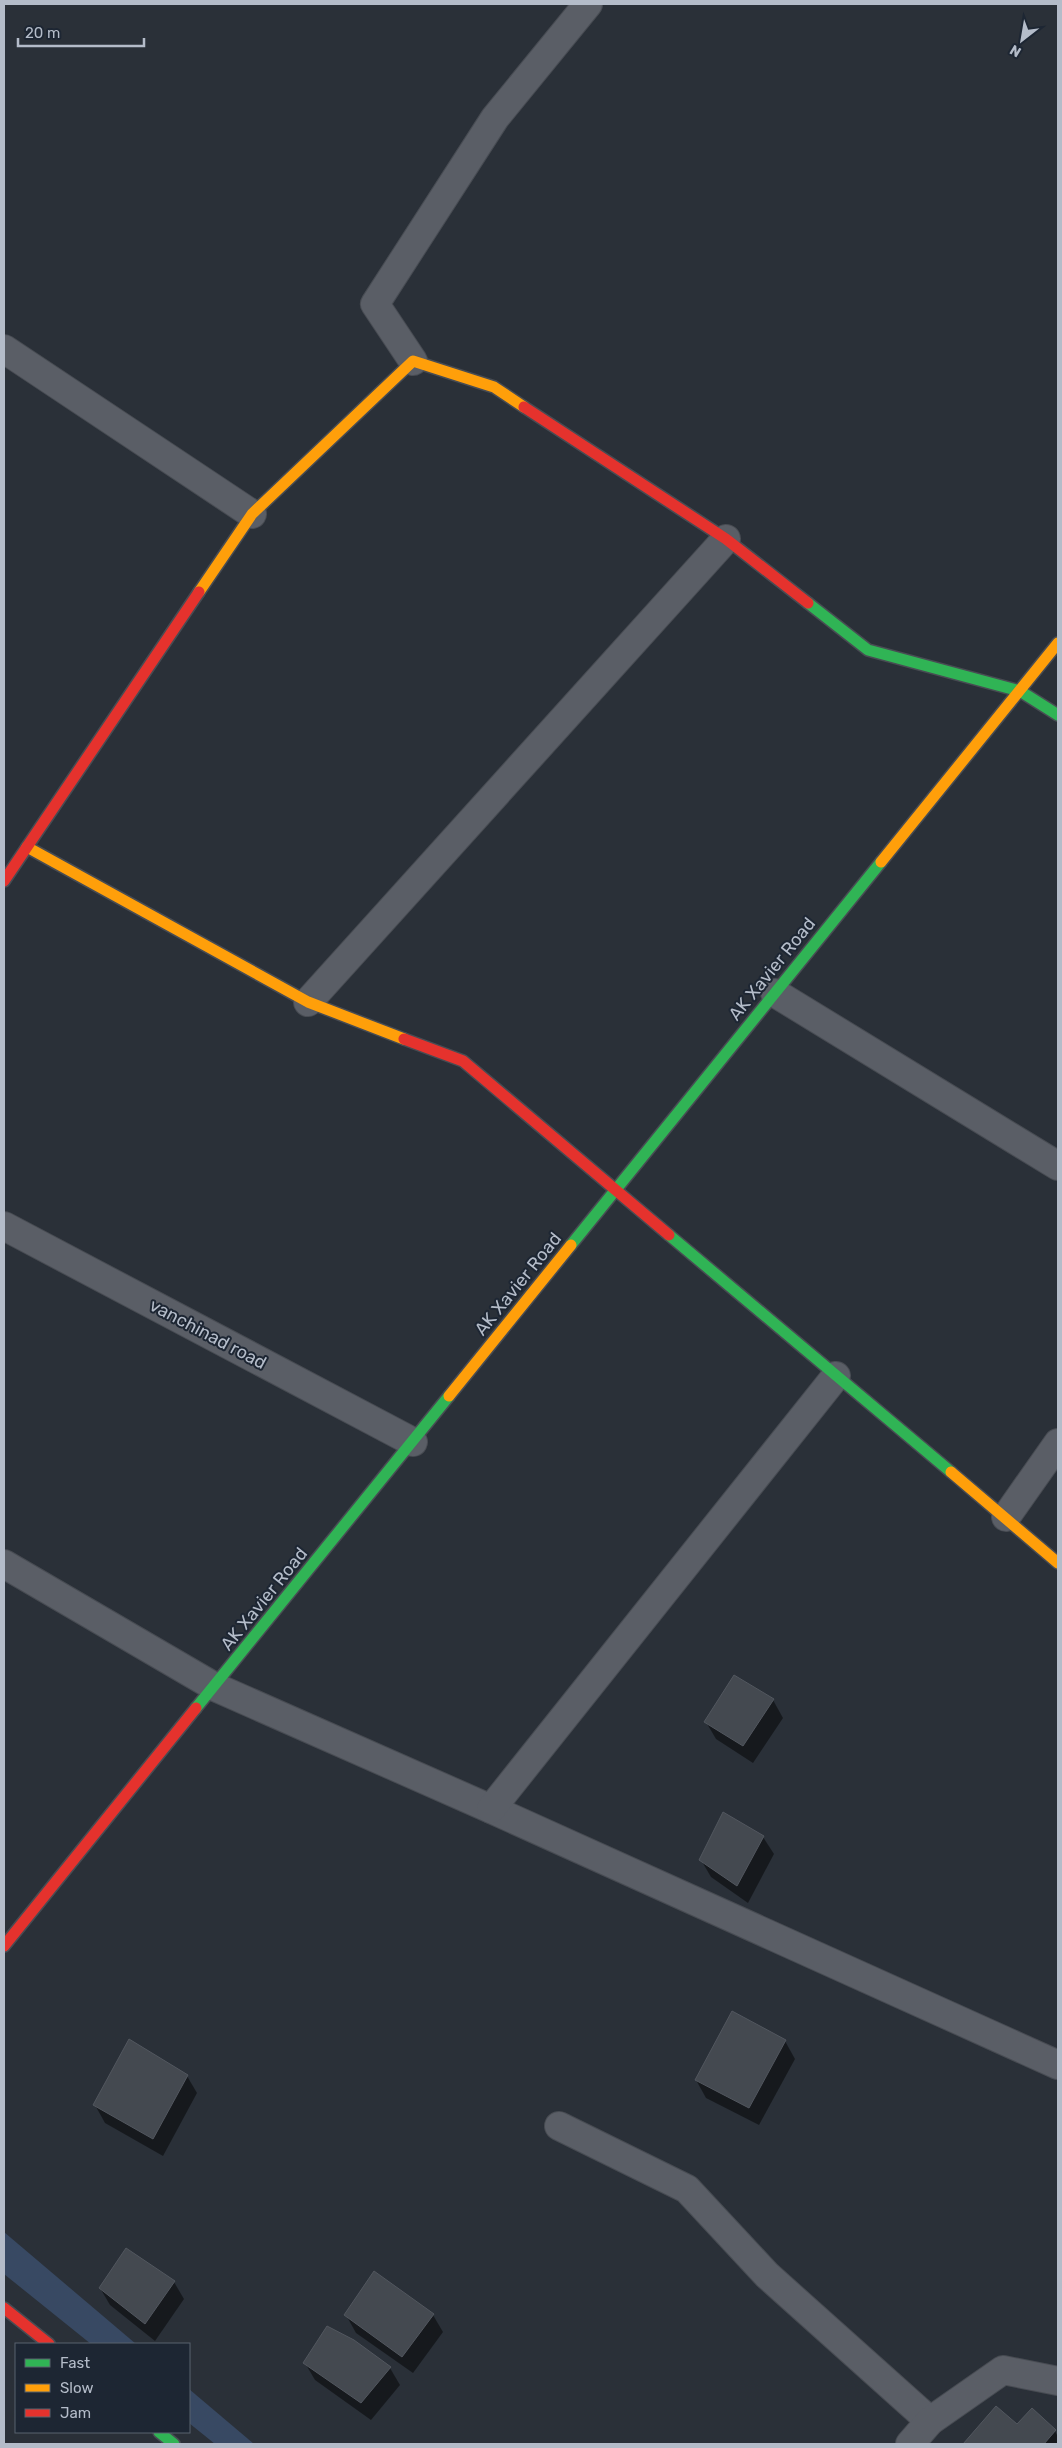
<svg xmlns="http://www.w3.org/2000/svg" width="1062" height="2448" font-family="Rubik,sans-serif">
<rect width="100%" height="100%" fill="#2a3038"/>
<g fill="#384963">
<polygon points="4,2232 136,2344 91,2344 4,2274"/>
<polygon points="189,2389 254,2444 215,2444 189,2423"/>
</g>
<g fill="#0007">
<polygon points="773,1700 783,1718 753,1763 716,1739 706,1722"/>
<polygon points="763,1837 774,1854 748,1903 711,1877 701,1860"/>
<polygon points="733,2013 785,2041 795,2059 759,2125 706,2098 696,2080"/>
<polygon points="187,2076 197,2093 163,2156 105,2123 95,2105"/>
<polygon points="374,2273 433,2315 443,2332 413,2373 356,2333 346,2315"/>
<polygon points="174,2282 184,2299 155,2341 110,2305 100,2288"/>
<polygon points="353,2342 390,2368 400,2385 371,2420 315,2380 305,2363"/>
<polygon points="996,2408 1017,2426 1032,2410 1055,2431 1058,2437 1058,2444 964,2444"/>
</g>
<g fill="#444950" stroke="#52575f">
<polygon points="734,1675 774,1699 743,1746 704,1722"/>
<polygon points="723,1812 764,1836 737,1886 699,1860"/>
<polygon points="732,2011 786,2040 749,2108 695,2080"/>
<polygon points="129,2039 188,2075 153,2139 93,2105"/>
<polygon points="126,2248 175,2281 145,2324 99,2288"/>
<polygon points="374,2271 434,2314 402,2357 344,2315"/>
<polygon points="327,2326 354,2340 391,2367 361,2403 303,2363"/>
<polygon points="996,2406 1017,2424 1032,2408 1056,2430 1044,2444 963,2444"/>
</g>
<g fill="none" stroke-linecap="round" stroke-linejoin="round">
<g stroke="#484c53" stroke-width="30">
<g id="street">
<polyline points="4,349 252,514"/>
<polyline points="413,361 375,304 495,118 588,4"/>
<polyline points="775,993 1058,1166"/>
<polyline points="308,1002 726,539"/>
<polyline points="4,1226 413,1442"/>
<polyline points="1006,1517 1058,1443"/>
<polyline points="4,1564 215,1687 491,1809 1058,2065"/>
<polyline points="491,1809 836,1376"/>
<polyline points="559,2126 687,2189 767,2275 930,2421"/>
<polyline points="910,2444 930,2421 1003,2370 1058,2381"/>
</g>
</g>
<g stroke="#484c53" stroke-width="14">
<g id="fast">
<polyline points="808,603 868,650 1020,691 1058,715"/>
<polyline points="669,1235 951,1472"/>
<polyline points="571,1245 881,862"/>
<polyline points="196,1708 449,1396"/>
<polyline points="159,2432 174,2444"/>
</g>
</g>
<g stroke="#484c53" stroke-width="14">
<g id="slow">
<polyline points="199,592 252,514 413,361 494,387 524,407"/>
<polyline points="27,847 308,1002 404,1039"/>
<polyline points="881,862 1058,643"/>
<polyline points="449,1396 571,1245"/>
<polyline points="951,1472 1058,1563"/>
</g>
</g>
<g stroke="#484c53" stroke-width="14">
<g id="jam">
<polyline points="524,407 726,539 808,603"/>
<polyline points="4,881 199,592"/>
<polyline points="404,1039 463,1061 669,1235"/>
<polyline points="4,1946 196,1708"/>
<polyline points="4,2308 49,2344"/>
</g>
</g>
<use href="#street" stroke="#5a5e66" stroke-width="28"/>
<use href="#fast" stroke="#30b455" stroke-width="11"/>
<use href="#slow" stroke="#ff9f0a" stroke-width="11"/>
<use href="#jam" stroke="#e5322d" stroke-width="11"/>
</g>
<g text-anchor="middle" stroke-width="4" stroke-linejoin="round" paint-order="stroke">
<g font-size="18" fill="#b4bcc9" stroke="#1d2633">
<text transform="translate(772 969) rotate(-51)" y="6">AK Xavier Road</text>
<text transform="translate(518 1284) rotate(-51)" y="6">AK Xavier Road</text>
<text transform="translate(208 1334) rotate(28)" y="6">vanchinad road</text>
<text transform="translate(264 1599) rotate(-51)" y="6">AK Xavier Road</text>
</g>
</g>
<rect width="1062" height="2448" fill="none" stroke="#b4bcc9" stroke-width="10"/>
<rect x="15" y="2343" width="175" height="90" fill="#1d2633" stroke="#59626f"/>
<rect x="25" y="2359" width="25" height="8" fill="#30b455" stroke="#59626f"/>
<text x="60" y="2368" font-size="15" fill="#b4bcc9">Fast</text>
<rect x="25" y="2384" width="25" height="8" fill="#ff9f0a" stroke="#59626f"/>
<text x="60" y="2393" font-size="15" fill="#b4bcc9">Slow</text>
<rect x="25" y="2409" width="25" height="8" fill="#e5322d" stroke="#59626f"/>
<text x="60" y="2418" font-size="15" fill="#b4bcc9">Jam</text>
<g transform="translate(1022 40) rotate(211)" stroke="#1d2633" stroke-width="4" paint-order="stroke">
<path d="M0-4L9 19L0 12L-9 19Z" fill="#b4bcc9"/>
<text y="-8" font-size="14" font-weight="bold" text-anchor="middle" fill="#b4bcc9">N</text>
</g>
<path d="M18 38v8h126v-8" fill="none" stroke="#b4bcc9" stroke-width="2.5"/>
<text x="25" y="38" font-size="15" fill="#b4bcc9" stroke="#1d2633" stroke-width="4" paint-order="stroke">20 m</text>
</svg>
